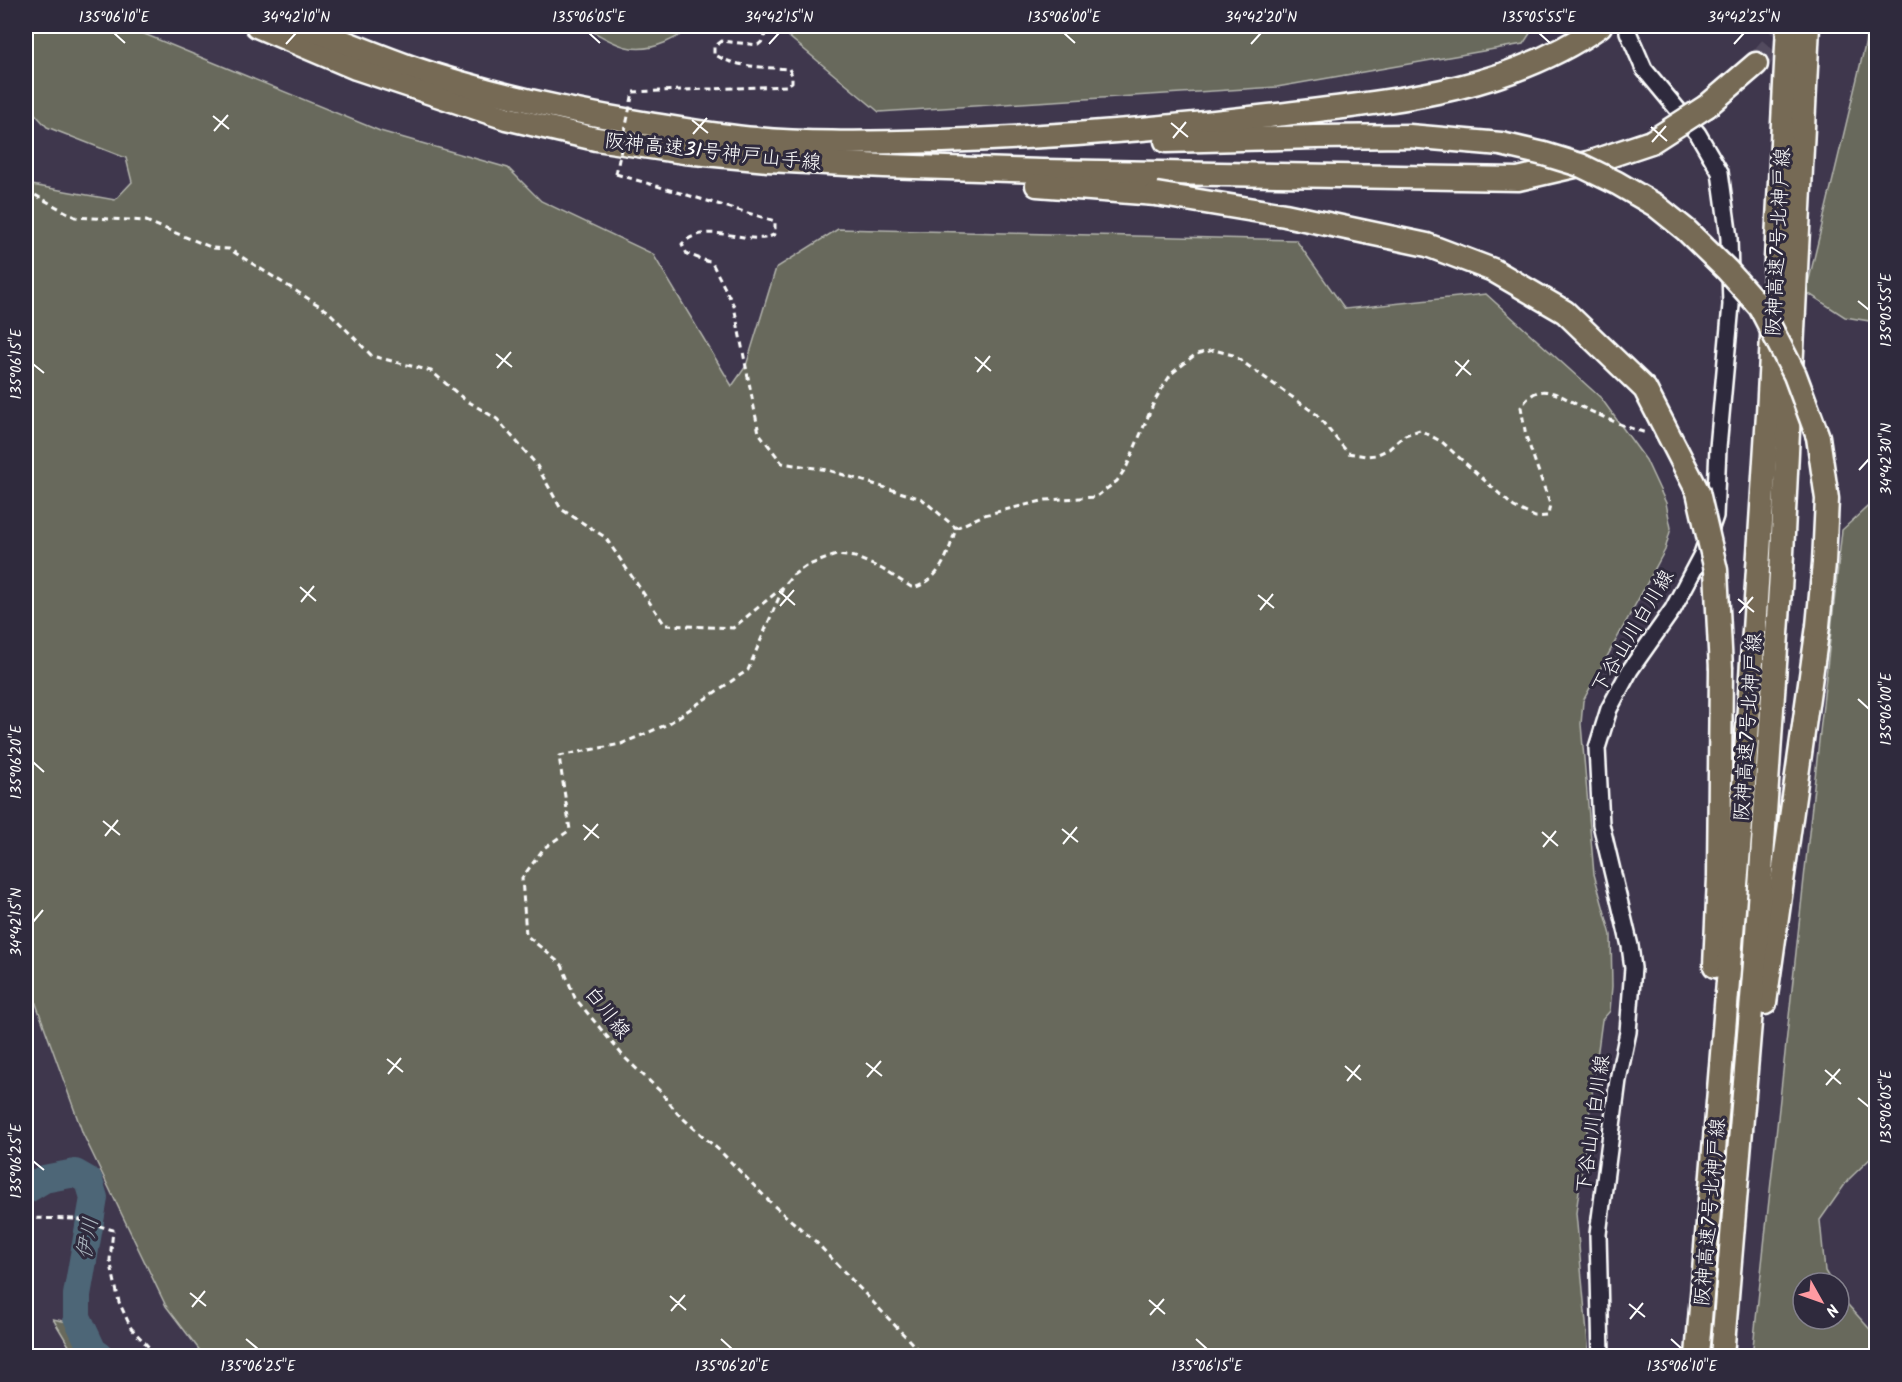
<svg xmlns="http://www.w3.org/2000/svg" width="1902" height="1382" font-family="Kalam,'Klee One',sans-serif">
<rect width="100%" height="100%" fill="#3f374d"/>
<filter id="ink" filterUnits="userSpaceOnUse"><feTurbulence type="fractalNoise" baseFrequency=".0167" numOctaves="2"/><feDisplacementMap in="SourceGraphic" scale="12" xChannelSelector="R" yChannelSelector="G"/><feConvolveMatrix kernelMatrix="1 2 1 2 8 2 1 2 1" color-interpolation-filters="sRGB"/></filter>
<g filter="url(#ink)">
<g fill="#67695b" stroke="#b3b4ad" stroke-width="1.5">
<polygon points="26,26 125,26 380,131 508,168 541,201 653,254 732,386 746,366 776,268 838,229 1296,240 1345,309 1486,294 1601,398 1646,460 1666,503 1671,528 1665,550 1583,701 1581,724 1594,874 1611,935 1612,986 1610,1011 1602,1020 1576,1213 1589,1356 204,1356 166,1306 83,1134 26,976 26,184 115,200 132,182 126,158 47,127 26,104"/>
<path d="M583,26h109c-9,9 -17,12 -28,17 -33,14 -52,-1 -81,-17z"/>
<polygon points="776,26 1535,26 1523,44 1277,87 879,112"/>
<polygon points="1867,26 1876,26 1876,322 1845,317 1806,292 1865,45"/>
<polygon points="1876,499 1876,1153 1848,1180 1820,1220 1825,1271 1832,1283 1803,1283 1803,1319 1839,1319 1839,1295 1876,1336 1876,1356 1752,1356 1842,530"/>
<polygon points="53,1319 77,1324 101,1356 75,1356"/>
</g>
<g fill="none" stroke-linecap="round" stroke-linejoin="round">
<polyline stroke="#4d6677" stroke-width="28" points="26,1190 44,1179 75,1173 89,1181 94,1198 77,1295 77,1317 93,1351 100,1356"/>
<polyline stroke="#524b5f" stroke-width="22" stroke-dasharray="22 11" stroke-linecap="butt" points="1756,64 1789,26"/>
<g stroke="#fff" stroke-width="20">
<polyline id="minor" points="1601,1356 1598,1234 1618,1080 1628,1032 1633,968 1630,946 1601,824 1597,748 1609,709 1630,670 1673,609 1702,554 1715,516 1718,448 1731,305 1729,238 1720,172 1698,134 1644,69 1628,32 1628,26"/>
</g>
<g stroke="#fff" stroke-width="27">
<g id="highway">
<polyline points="257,26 356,68 506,118 596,139 684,152 768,160 884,166 1042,171 1518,179 1588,163 1651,142"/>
<path d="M304,26c35,14 70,28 106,41 76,26 154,43 233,56 38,6 75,13 113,16 61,6 125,3 187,2 109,-4 217,-12 326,-25 113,-14 235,-22 331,-90"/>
<polyline points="1707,106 1756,64"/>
<polyline points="1166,141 1316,137"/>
<polyline points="1037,185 1156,194"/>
<polyline points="1715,966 1719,878 1721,669"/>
<polyline points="1765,1003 1818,626"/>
<polyline points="1697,1356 1743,800 1768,414 1788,26"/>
<polyline points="1722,1356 1755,963 1781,574 1808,26"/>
</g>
</g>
<g stroke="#fff" stroke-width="3" stroke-dasharray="6 4.5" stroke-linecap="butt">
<path d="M633,92l153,-6 6,-4v-7l-3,-6c-24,-2 -54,-1 -75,-15v-7l8,-6 36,4c7,-5 8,-9 5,-17l-7,-2"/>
<path d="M616,174l159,47v13c-23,15 -66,-16 -93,10l5,10 25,9 22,43 25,127 23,30 46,7 94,29 34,29"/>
<path d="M26,190l49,27 71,4 67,27 16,1 99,62 44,45 59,15 33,28 33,20 39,45 25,45 44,28 60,88 68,3 50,-41 10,-12 13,-9 30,-11 19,2 27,12 31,19c28,-8 35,-34 43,-60l28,-13 62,-15 50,-3 21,-16 10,-15 28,-66 16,-26 25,-20 18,-4 19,5 83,59 32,39 18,3 10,-1 13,-6 16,-14 15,-5 22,12 72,65 21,10 13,-1 2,-12 -24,-68 -5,-29c4,-6 10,-13 17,-15 16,-4 34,11 48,17 20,9 40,19 61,24"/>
<polyline points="783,588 748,670 668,724 621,744 559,756 570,830 544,848 522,878 526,935 562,965 575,998 624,1057 660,1091 678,1114 721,1152 773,1205 815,1241 924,1356"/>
<polyline points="26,1218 77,1219 113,1230 110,1260 119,1302 131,1328 157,1356"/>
</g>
<use href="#minor" stroke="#2f2a3d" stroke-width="15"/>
<use href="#highway" stroke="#766a55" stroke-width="22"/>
<g stroke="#fff" stroke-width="27" stroke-linecap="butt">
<g id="highway-bridge">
<polyline points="1316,137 1409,136 1501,144 1544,154 1580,165 1617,183 1655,205 1686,230 1727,270 1760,307 1795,375 1818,437 1827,499 1824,563 1818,626"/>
<polyline points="1651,142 1707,106"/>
<polyline points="1156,194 1285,215 1427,245 1493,270 1565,312 1645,389 1698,492 1716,570 1721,669"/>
</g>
</g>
<polyline stroke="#fff" stroke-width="3" stroke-dasharray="6 4.5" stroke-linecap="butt" points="616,174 633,92"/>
<use href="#highway-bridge" stroke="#766a55" stroke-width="22"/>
</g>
</g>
<path fill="none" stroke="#fff" stroke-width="2" d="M114,33l11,10M589,33l11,10M1064,33l11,10M1539,33l11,10M286,44l10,-11M769,44l10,-11M1251,44l10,-11M1734,44l10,-11M213,116l16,13M692,120l16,13M1171,123l17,14M1651,127l16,14M214,131l14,-16M693,134l14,-16M1173,138l13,-16M1652,142l14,-16M1858,301l11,9M496,354l16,13M975,357l16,14M1455,361l16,14M33,364l11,9M497,368l14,-16M977,372l13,-16M1456,376l13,-16M1859,470l10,-11M300,587l16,14M779,591l16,14M1258,595l16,13M1738,599l16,13M301,602l13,-16M780,606l14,-16M1260,610l13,-16M1739,613l14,-16M1858,699l11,10M33,762l11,10M103,821l17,14M583,825l16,13M1062,829l16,13M1542,832l16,14M105,836l13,-16M584,840l14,-16M1063,844l14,-17M1543,847l13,-16M33,922l10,-12M387,1059l16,13M866,1063l16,13M1345,1066l16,14M1825,1070l16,14M388,1074l13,-16M867,1077l14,-16M1347,1081l13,-16M1826,1085l14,-16M1858,1098l11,9M33,1161l11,9M190,1293l16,13M670,1296l16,14M1149,1300l16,14M1629,1304l16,13M192,1307l13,-16M671,1311l14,-16M1150,1315l14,-16M1630,1319l13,-16M246,1339l12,10M721,1339l11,10M1196,1339l11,10M1671,1339l11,10"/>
<g text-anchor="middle" stroke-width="6" stroke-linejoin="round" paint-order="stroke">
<g font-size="20" fill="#fff" stroke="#2f2a3d">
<text transform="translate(713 151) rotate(6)" y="7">阪神高速31号神戸山手線</text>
<text transform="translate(1777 242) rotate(-87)" y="7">阪神高速7号北神戸線</text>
<text transform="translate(1632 631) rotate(-59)" y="7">下谷山川白川線</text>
<text transform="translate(1747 727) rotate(-86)" y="7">阪神高速7号北神戸線</text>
<text transform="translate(608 1012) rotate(52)" y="7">白川線</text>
<text transform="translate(1592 1124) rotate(-82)" y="7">下谷山川白川線</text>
<text transform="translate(1709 1212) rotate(-85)" y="7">阪神高速7号北神戸線</text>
</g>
<g font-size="21" font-style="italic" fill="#afbac2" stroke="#2f2a3d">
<text transform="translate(87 1238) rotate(-80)" y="7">伊川</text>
</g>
</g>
<rect width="1902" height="1382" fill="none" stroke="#2f2a3d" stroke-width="66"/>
<g transform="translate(1821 1301) rotate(130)"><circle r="28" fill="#2f2a3d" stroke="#827f8b" stroke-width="1.5"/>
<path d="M0-4.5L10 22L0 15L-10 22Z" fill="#ff9aa2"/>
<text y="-9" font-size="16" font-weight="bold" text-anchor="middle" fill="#ffffff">N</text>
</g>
<rect x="33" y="33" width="1836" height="1316" fill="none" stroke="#fff" stroke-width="2"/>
<g font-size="15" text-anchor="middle" fill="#fff">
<text x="114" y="22">135°06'10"E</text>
<text x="296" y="22">34°42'10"N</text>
<text x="589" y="22">135°06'05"E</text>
<text x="779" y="22">34°42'15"N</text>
<text x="1064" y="22">135°06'00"E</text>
<text x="1261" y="22">34°42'20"N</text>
<text x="1539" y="22">135°05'55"E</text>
<text x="1744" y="22">34°42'25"N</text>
<text transform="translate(1886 310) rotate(-90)" y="5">135°05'55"E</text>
<text transform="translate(16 364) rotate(-90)" y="5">135°06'15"E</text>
<text transform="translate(1886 459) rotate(-90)" y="5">34°42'30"N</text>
<text transform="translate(1886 709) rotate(-90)" y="5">135°06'00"E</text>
<text transform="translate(16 762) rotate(-90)" y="5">135°06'20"E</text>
<text transform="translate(16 922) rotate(-90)" y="5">34°42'15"N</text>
<text transform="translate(1886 1107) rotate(-90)" y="5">135°06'05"E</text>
<text transform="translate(16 1161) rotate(-90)" y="5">135°06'25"E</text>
<text x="258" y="1371">135°06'25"E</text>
<text x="732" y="1371">135°06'20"E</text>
<text x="1207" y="1371">135°06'15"E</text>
<text x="1682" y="1371">135°06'10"E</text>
</g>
</svg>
